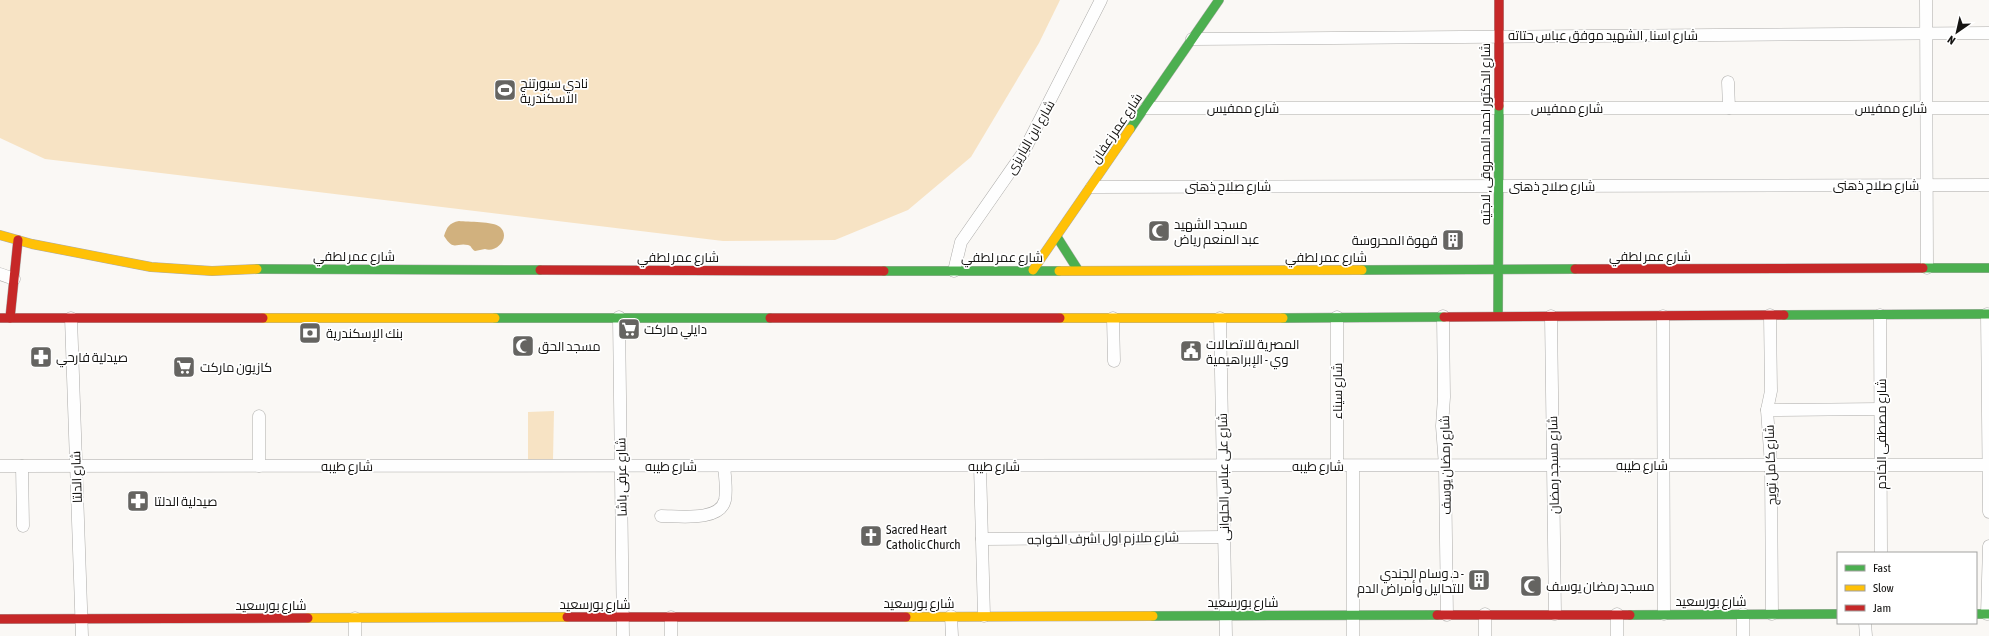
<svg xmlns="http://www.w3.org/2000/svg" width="1989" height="636" font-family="'Asap Condensed',Cairo,sans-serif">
<rect width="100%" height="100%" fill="#faf8f5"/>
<g fill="#f7e3c4">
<polygon points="0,0 1060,0 1039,43 971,157 908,210 835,240 723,241 45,159 0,138"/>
<polygon points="554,411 553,460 528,461 528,412"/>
</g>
<path fill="#d1b17e" d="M459,221c9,1 34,0 41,6 11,10 -3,26 -15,22l-10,2c-4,-2 -3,-5 -7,-6 -12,-3 -14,7 -24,-9 3,-9 5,-13 15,-15z"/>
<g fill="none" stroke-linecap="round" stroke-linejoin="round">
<g stroke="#acaba9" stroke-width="13">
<g id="street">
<polyline points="1926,0 1927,268"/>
<polyline points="1192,39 1989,33"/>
<polyline points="1728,82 1729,108"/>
<polyline points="1146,108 1989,108"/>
<polyline points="1092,187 1989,185"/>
<polyline points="954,271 961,242 1023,153 1101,0"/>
<polyline points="0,274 14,279"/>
<polyline points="1987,314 1989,512"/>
<polyline points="1770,315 1771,391 1767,410 1771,465 1772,614"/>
<polyline points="1880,315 1881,553"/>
<polyline points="1443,316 1444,397 1442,426 1445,466 1447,615"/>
<polyline points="1551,316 1555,614"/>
<polyline points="1663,316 1664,614"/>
<polyline points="619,317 623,636"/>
<polyline points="71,318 82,636"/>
<polyline points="1113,318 1114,361"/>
<polyline points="1220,318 1226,636"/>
<polyline points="1767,410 1881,409"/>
<polyline points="0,466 1989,465"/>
<polyline points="22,466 23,526"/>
<polyline points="259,466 259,416"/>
<polyline points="980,466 984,616"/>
<polyline points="1337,466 1337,317"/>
<polyline points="1353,466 1353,636"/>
<path d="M661,516c18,0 59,6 64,-16 2,-10 0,-24 -1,-34"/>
<polyline points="982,539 1225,537"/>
<polyline points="1485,614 1485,636"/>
<polyline points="1617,614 1617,636"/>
<polyline points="1743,614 1743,636"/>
<polyline points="1987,614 1989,546"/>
<polyline points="951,616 952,636"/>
<polyline points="671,617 671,636"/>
<polyline points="1865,623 1866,636"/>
<polyline points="355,636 355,618"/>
</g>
</g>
<g stroke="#acaba9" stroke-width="10">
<g id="fast">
<polyline points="1130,129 1219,0"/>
<polyline points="1057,237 1078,270"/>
<polyline points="1923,268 1989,268"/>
<polyline points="257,269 540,270"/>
<polyline points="1362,270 1575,269"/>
<polyline points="884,271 1059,271"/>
<polyline points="1784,315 1989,314"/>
<polyline points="1498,316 1499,106"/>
<polyline points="495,318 770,318"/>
<polyline points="1283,318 1444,317"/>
<polyline points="1976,614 1989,614"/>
<polyline points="1630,615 1838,614"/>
<polyline points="1153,616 1437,615"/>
</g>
</g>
<g stroke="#acaba9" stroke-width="10">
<g id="slow">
<polyline points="0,235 32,244 151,267 212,271 257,269"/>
<polyline points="1033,270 1130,129"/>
<polyline points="1059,271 1362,270"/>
<polyline points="263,318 495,318"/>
<polyline points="1060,318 1283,318"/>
<polyline points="906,617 1153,616"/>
<polyline points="308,618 567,617"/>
</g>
</g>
<g stroke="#acaba9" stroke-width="10">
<g id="jam">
<polyline points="1499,106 1499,0"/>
<polyline points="1575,269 1923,268"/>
<polyline points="540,270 884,271"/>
<polyline points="1444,317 1784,315"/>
<polyline points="0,318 263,318"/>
<polyline points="10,318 18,240"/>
<polyline points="770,318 1060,318"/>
<polyline points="1437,615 1630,615"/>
<polyline points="567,617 906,617"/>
<polyline points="0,619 308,618"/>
</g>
</g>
<use href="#street" stroke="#fefefe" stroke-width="12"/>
<use href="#fast" stroke="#4caf50" stroke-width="9"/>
<use href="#slow" stroke="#ffc107" stroke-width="9"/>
<use href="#jam" stroke="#c62828" stroke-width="9"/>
</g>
<defs>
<g id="stadium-square" transform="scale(1.15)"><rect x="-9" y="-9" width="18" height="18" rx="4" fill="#656461" stroke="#fff"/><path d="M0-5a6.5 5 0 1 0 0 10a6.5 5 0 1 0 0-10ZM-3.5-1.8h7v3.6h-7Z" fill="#fff"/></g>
<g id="mosque-square" transform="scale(1.15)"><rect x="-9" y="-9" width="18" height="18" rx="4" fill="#656461" stroke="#fff"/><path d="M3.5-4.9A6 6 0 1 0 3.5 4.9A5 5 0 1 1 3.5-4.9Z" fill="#fff"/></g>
<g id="building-square" transform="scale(1.15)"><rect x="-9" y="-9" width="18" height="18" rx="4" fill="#656461" stroke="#fff"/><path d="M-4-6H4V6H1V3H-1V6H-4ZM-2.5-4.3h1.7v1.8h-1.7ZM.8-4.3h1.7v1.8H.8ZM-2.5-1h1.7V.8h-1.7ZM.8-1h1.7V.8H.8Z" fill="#fff"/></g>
<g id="supermarket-square" transform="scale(1.15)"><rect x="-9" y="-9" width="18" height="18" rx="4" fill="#656461" stroke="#fff"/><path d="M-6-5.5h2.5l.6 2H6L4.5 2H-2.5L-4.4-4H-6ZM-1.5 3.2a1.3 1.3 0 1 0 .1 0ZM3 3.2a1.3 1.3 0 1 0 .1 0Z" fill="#fff"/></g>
<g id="bank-square" transform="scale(1.15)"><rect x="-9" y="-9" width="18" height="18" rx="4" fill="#656461" stroke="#fff"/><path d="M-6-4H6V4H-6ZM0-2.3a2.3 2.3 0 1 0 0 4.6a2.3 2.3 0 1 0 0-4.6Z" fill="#fff"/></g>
<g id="civic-square" transform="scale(1.15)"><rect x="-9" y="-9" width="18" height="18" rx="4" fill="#656461" stroke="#fff"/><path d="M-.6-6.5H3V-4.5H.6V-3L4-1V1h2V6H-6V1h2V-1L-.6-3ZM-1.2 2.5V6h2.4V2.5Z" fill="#fff"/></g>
<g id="pharmacy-square" transform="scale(1.15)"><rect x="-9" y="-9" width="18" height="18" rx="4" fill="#656461" stroke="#fff"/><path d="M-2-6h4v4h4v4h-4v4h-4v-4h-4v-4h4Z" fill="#fff"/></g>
<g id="church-square" transform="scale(1.15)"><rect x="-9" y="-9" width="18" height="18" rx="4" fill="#656461" stroke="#fff"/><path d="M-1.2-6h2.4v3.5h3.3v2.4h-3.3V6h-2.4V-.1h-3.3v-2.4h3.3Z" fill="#fff"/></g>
</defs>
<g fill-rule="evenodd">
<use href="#stadium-square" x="505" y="90"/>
<use href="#mosque-square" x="1159" y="231"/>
<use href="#building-square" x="1453" y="240"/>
<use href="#supermarket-square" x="629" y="329"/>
<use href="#bank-square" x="310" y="333"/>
<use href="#mosque-square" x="523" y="346"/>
<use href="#civic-square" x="1191" y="351"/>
<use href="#pharmacy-square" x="41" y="357"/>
<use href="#supermarket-square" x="184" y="367"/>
<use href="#pharmacy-square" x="138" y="501"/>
<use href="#church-square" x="871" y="536"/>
<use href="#building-square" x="1479" y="580"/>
<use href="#mosque-square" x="1531" y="586"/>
</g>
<g text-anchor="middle" stroke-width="3.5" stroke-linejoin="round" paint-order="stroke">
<g font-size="13" fill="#151412" stroke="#fff">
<text x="1603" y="40">شارع اسنا , الشهيد موفق عباس حتاته</text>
<text x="1243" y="113">شارع ممفيس</text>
<text x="1567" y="113">شارع ممفيس</text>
<text x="1891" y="113">شارع ممفيس</text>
<text transform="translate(1116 128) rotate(-56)" y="5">شارع عمر زعفان</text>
<text transform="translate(1485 134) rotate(-90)" y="5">شارع الدكتور احمد المحروقى , لاجتيه</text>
<text transform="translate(1030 137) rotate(-60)" y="5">شارع ابن الباريزى</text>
<text x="1876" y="190">شارع صلاح ذهنى</text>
<text x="1228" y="191">شارع صلاح ذهنى</text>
<text x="1552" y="191">شارع صلاح ذهنى</text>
<text x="354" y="261">شارع عمر لطفي</text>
<text x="1650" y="261">شارع عمر لطفي</text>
<text x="678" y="262">شارع عمر لطفي</text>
<text x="1002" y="262">شارع عمر لطفي</text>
<text x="1326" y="262">شارع عمر لطفي</text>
<text transform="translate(1337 391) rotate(-90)" y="5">شارع سيناء</text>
<text transform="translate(1881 434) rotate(-90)" y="5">شارع مصطفى الخادم</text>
<text transform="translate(1445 465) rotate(-91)" y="5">شارع رمضان يوسف</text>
<text transform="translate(1553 465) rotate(-91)" y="5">شارع مسجد رمضان</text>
<text x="1642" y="470">شارع طيبه</text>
<text transform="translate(1770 465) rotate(-92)" y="5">شارع كامل تويج</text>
<text x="347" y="471">شارع طيبه</text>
<text x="671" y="471">شارع طيبه</text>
<text x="994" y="471">شارع طيبه</text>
<text x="1318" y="471">شارع طيبه</text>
<text transform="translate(76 477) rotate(-92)" y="5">شارع الدلتا</text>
<text transform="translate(621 477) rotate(-91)" y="5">شارع عرفى باشا</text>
<text transform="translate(1223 477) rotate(-91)" y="5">شارع على عباس الحلوانى</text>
<text transform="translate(1103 538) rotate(-1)" y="5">شارع ملازم اول اشرف الخواجه</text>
<text x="1711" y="606">شارع بورسعيد</text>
<text x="1243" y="607">شارع بورسعيد</text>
<text x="919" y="608">شارع بورسعيد</text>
<text x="595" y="609">شارع بورسعيد</text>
<text x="271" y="610">شارع بورسعيد</text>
</g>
<g font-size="13" fill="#151412" stroke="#fff" text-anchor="start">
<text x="520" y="88">نادي سبورتنج<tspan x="520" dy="15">الاسكندرية</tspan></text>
<text x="1174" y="229">مسجد الشهيد<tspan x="1174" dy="15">عبد المنعم رياض</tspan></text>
<text x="1438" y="245" text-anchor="end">قهوة المحروسة</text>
<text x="644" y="334">دايلي ماركت</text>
<text x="326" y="338">بنك الإسكندرية</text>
<text x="1206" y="349">المصرية للاتصالات<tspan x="1206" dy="15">وي - الإبراهيمية</tspan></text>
<text x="538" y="351">مسجد الحق</text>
<text x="56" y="362">صيدلية فارحي</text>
<text x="200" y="372">كازيون ماركت</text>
<text x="154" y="506">صيدلية الدلتا</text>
<text x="886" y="534">Sacred Heart<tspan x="886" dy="15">Catholic Church</tspan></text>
<text x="1464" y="578" text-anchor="end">د. وسام الجندي -<tspan x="1464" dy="15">للتحاليل وأمراض الدم</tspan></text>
<text x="1546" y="591">مسجد رمضان يوسف</text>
</g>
</g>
<rect x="1837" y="552" width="140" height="72" fill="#ffffff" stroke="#a1a1a0"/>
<rect x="1845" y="565" width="20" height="6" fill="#4caf50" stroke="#a1a1a0"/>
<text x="1873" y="572" font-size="12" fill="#151412">Fast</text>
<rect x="1845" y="585" width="20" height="6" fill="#ffc107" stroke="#a1a1a0"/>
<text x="1873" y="592" font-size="12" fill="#151412">Slow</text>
<rect x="1845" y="605" width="20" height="6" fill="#c62828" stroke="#a1a1a0"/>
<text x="1873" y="612" font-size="12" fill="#151412">Jam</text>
<g transform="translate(1957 32) rotate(214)" stroke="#ffffff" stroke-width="3" paint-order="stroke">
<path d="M0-3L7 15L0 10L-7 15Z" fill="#151412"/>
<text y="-6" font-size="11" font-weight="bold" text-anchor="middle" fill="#151412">N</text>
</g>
</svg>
